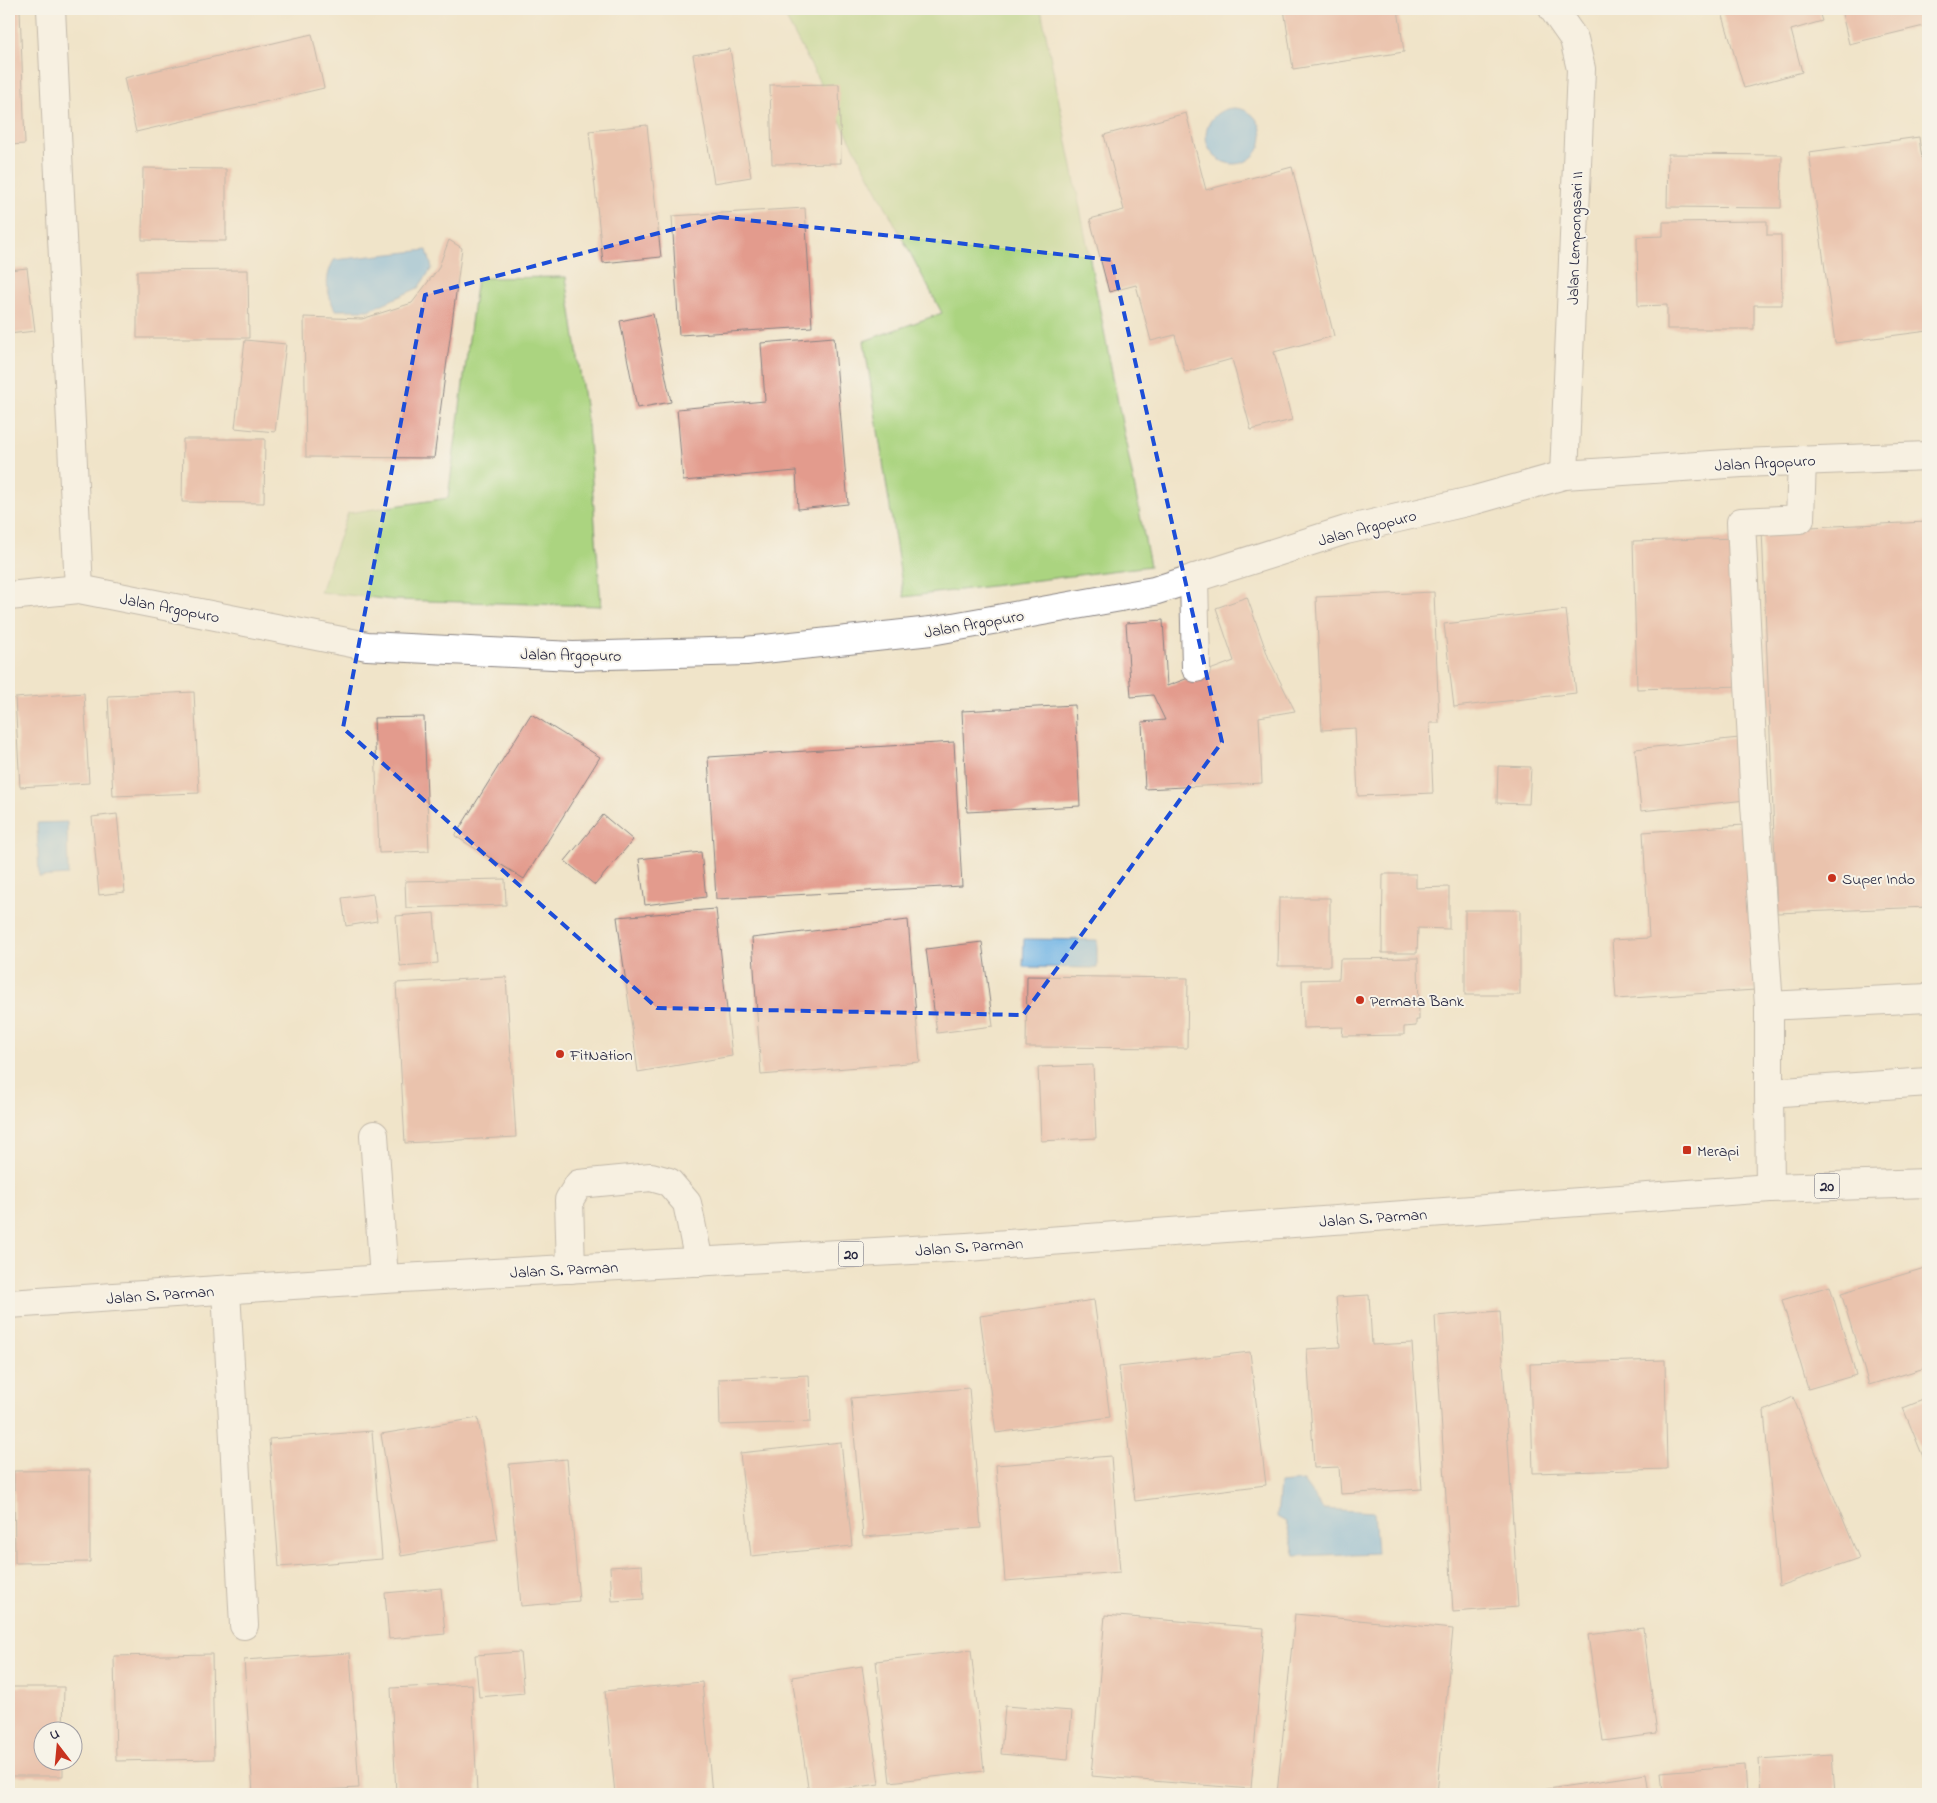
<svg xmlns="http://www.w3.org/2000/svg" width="1937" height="1803" font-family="'Indie Flower',sans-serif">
<rect width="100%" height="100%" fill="#f7f3e8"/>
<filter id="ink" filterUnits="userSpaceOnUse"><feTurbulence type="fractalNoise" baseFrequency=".02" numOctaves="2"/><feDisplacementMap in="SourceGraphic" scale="10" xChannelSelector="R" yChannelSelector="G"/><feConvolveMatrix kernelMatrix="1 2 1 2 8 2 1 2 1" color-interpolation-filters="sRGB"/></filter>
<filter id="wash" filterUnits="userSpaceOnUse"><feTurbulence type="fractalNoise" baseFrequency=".0096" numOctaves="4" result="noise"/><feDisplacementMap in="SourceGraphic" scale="20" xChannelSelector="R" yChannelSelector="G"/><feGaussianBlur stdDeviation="1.12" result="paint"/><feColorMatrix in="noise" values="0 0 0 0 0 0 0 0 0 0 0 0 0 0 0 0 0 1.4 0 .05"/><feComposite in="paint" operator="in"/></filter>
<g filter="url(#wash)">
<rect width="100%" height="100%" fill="#f0e4c9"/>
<g fill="#abd480" stroke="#667b5e">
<polygon points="781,9 1041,9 1150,566 904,597 864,341 942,313"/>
<polygon points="566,277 588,426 601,606 394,600 320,592 348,513 448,498 477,278"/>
</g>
<g fill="#6fb4e5" stroke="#486b90">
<circle cx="1234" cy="136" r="28"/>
<path d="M427,250l5,18 -14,20 -49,22h-34c-9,-20 -11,-31 -1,-50z"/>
<polygon points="67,822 68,875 39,877 37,823"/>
<polygon points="1024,939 1097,940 1097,968 1023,967"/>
<polygon points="1303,1481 1323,1509 1374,1512 1377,1553 1295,1556 1286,1522 1277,1517 1280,1483"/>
</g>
<g id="blocks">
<g fill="#e39b8d">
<polygon points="9,9 20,9 25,144 9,145"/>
<polygon points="117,9 147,9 147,10 118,13"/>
<polygon points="1284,9 1398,9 1404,52 1293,69"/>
<polygon points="1721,9 1818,9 1822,21 1791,30 1802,72 1744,88"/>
<polygon points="1841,9 1928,9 1928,25 1849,44"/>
<polygon points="312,34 324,88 136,132 124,78"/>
<polygon points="730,49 751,177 714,183 693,55"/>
<polygon points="839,84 841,163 772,164 770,85"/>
<polygon points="1186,113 1206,190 1292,167 1334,336 1274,352 1292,420 1251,430 1232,359 1185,372 1175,335 1151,341 1136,285 1109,292 1090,219 1124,210 1104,135"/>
<polygon points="647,125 661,257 603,263 589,131"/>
<polygon points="1919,137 1928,205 1928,331 1835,343 1809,152"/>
<polygon points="1668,154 1782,155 1781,208 1667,207"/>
<polygon points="143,168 226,169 226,241 142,240"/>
<polygon points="805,208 812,327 679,335 672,216"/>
<polygon points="1767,221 1767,235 1781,235 1782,305 1754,305 1754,329 1667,329 1667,305 1638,306 1637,237 1663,236 1663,222"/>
<polygon points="449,240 462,248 434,458 306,457 304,317 362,319 412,303 438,269"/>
<polygon points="27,268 35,331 9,334 9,270"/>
<polygon points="248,270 249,338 137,338 137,271"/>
<polygon points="653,314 671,402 637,408 620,321"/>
<polygon points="834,337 848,504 798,509 796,471 683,481 677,409 765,401 761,343"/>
<polygon points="245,340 286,344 275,432 235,428"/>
<polygon points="183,439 265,439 264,503 182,502"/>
<polygon points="1928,522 1928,907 1777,913 1762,529"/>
<polygon points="1739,538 1743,686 1637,689 1633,541"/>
<polygon points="1434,592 1439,723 1430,723 1433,793 1358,796 1355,728 1322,730 1316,597"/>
<polygon points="1247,597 1269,659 1295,711 1259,717 1262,783 1145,789 1142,722 1165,720 1153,695 1131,697 1126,623 1163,620 1167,686 1234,661 1216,608"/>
<polygon points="1566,610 1576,693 1454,707 1444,624"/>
<polygon points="194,692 199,793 113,796 108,696"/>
<polygon points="84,693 89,783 20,787 15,698"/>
<polygon points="1075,705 1080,806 967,812 962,711"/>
<polygon points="531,714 600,757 524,879 455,836"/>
<polygon points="424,717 429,851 379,853 374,718"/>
<polygon points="1739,738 1746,800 1641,811 1635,749"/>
<polygon points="954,742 962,886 716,899 708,757"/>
<polygon points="1498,766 1531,767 1529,804 1497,803"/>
<polygon points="117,814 125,892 99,895 92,817"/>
<polygon points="603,815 633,840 595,885 565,861"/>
<polygon points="1744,825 1755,990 1616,999 1612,940 1649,938 1643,832"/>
<polygon points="701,852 706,897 645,905 639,859"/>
<polygon points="1383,874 1416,874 1416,888 1449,887 1449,929 1418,928 1417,953 1382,953"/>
<polygon points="505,879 506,905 406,908 405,881"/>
<polygon points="373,894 377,921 346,926 342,898"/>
<polygon points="1279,898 1330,898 1330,966 1278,966"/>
<polygon points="716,909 732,1056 638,1072 617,917"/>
<rect x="1465" y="910" width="55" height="85"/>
<polygon points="434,913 438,963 400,966 396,916"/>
<polygon points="908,920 920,1062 761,1075 752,938"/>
<polygon points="982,942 993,1026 937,1033 926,949"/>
<polygon points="1418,958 1419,1020 1416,1020 1416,1026 1404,1027 1404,1035 1342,1036 1343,1027 1303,1028 1302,980 1339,979 1340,959"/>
<polygon points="1027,976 1188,978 1187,1048 1026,1047"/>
<polygon points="506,977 516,1137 405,1143 396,983"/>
<polygon points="1093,1065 1096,1138 1041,1141 1038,1067"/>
<polygon points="1928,1267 1928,1367 1869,1385 1841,1293"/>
<polygon points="1830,1286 1856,1375 1808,1389 1782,1300"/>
<polygon points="1369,1295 1372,1345 1412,1343 1422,1489 1341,1494 1339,1467 1314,1468 1307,1349 1340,1347 1336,1297"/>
<polygon points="1094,1300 1110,1417 996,1433 980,1316"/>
<polygon points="1500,1311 1518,1607 1453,1612 1435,1316"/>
<polygon points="1250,1352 1266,1485 1135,1501 1119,1367"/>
<polygon points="1665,1360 1667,1469 1533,1473 1530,1364"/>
<polygon points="809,1375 811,1422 720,1425 719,1379"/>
<polygon points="969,1388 981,1528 863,1537 851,1398"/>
<polygon points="1793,1397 1859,1558 1779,1586 1764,1411"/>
<polygon points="1928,1398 1928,1469 1903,1408"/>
<polygon points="478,1418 498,1540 401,1556 381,1434"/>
<polygon points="372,1431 382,1559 279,1567 269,1439"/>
<polygon points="841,1442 852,1546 751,1556 740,1453"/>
<polygon points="1111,1456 1120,1572 1005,1581 996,1465"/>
<polygon points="567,1459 579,1601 521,1606 509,1464"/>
<polygon points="90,1470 90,1562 15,1563 14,1471"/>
<polygon points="642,1565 644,1599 612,1601 610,1567"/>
<polygon points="441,1588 445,1634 389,1639 385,1593"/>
<polygon points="1295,1614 1453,1629 1437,1794 1277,1794"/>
<polygon points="1105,1615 1264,1628 1251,1789 1091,1776"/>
<polygon points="1643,1628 1657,1734 1603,1741 1588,1635"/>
<polygon points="971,1650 984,1771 890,1782 876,1661"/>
<polygon points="520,1652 524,1693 479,1697 475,1655"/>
<polygon points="350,1653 359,1788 253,1794 244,1660"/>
<polygon points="212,1654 214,1759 116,1761 114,1656"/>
<polygon points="862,1666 879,1784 809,1794 792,1677"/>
<polygon points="702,1682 712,1794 615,1794 605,1691"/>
<polygon points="472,1684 477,1792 396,1794 391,1688"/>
<polygon points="9,1687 64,1687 63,1730 42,1730 42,1760 63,1760 63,1776 9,1776"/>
<polygon points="1005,1706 1072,1711 1068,1760 1001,1754"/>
<polygon points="1832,1754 1835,1794 1761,1794 1759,1759"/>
<polygon points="1745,1765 1747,1794 1663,1794 1661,1772"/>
<polygon points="1646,1774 1649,1794 1522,1794 1522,1793"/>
</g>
</g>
</g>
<g filter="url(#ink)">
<use href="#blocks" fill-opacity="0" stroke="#898382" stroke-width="1"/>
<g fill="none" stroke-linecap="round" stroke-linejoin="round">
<g stroke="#898382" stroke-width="30">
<g id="minor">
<polyline points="51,9 79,589"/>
<polyline points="1553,9 1574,39 1581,69 1564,475"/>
<polyline points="1194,578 1196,668"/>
<polyline points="9,596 79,589 367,646 573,656 746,651 931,631 1154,591 1346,530 1475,500 1564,475 1742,463 1928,456"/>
<polyline points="1769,1006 1928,998"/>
<polyline points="1769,1093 1769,1006 1755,804 1741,522 1800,519 1802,460"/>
<polyline points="374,1135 384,1279"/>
<polyline points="1770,1188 1769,1093 1928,1082"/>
<polyline points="571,1269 569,1200 579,1184 651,1177 669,1182 687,1203 699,1262"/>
<polyline points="226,1290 244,1625"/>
</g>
</g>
<g stroke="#898382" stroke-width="30">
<polyline id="highway" points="9,1304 384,1279 967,1247 1770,1188 1928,1183"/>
</g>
<use href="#minor" stroke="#fff" stroke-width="28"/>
<use href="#highway" stroke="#fff" stroke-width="28"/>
</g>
</g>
<path d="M0 0H1937V1803H0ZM719,217l393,43 110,482 -199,273 -366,-7 -314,-280 82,-433z" fill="#f0e4c9" fill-opacity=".55" fill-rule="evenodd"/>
<path fill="none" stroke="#1d4ed8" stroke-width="4" stroke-dasharray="10 6" stroke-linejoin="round" d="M719,217l393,43 110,482 -199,273 -366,-7 -314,-280 82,-433z"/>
<g fill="#c8321e" stroke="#f7f3e8" stroke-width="2">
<circle cx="1832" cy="878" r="5"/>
<circle cx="1360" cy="1000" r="5"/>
<circle cx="560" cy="1054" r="5"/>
<rect x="1682" y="1145" width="10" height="10" rx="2.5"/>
</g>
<g text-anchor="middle" stroke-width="4" stroke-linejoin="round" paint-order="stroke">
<g fill="#f7f3e8" stroke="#62616f" stroke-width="1">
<rect x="1814.5" y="1173.5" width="25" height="25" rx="4"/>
<rect x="838.5" y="1241.5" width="25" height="25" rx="4"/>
</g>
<g font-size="15" font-weight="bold" fill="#22223b">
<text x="1827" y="1191">20</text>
<text x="851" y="1259">20</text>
</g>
<g font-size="16" fill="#22223b" stroke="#f7f3e8">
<text transform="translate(1574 238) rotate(-88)" y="6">Jalan Lempongsari II</text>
<text transform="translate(1765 462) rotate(-3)" y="6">Jalan Argopuro</text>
<text transform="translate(1367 527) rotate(-15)" y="6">Jalan Argopuro</text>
<text transform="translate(170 607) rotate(11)" y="6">Jalan Argopuro</text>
<text transform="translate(974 623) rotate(-10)" y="6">Jalan Argopuro</text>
<text transform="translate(571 654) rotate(1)" y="6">Jalan Argopuro</text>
<text transform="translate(1373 1217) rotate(-4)" y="6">Jalan S. Parman</text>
<text transform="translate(969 1246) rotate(-4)" y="6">Jalan S. Parman</text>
<text transform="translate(564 1269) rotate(-3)" y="6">Jalan S. Parman</text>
<text transform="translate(160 1294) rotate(-4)" y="6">Jalan S. Parman</text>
</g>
<g font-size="16" fill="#22223b" stroke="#f7f3e8" text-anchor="start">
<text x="1842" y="884">Super Indo</text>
<text x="1370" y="1006">Permata Bank</text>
<text x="570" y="1060">FitNation</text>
<text x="1697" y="1156">Merapi</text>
</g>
</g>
<rect width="1937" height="1803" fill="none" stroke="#f7f3e8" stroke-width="30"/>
<g transform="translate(58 1746) rotate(344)"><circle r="24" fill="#f7f3e8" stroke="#a29fa3"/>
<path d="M0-4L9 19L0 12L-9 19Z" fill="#c8321e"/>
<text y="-8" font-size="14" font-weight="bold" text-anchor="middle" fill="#22223b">U</text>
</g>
</svg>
